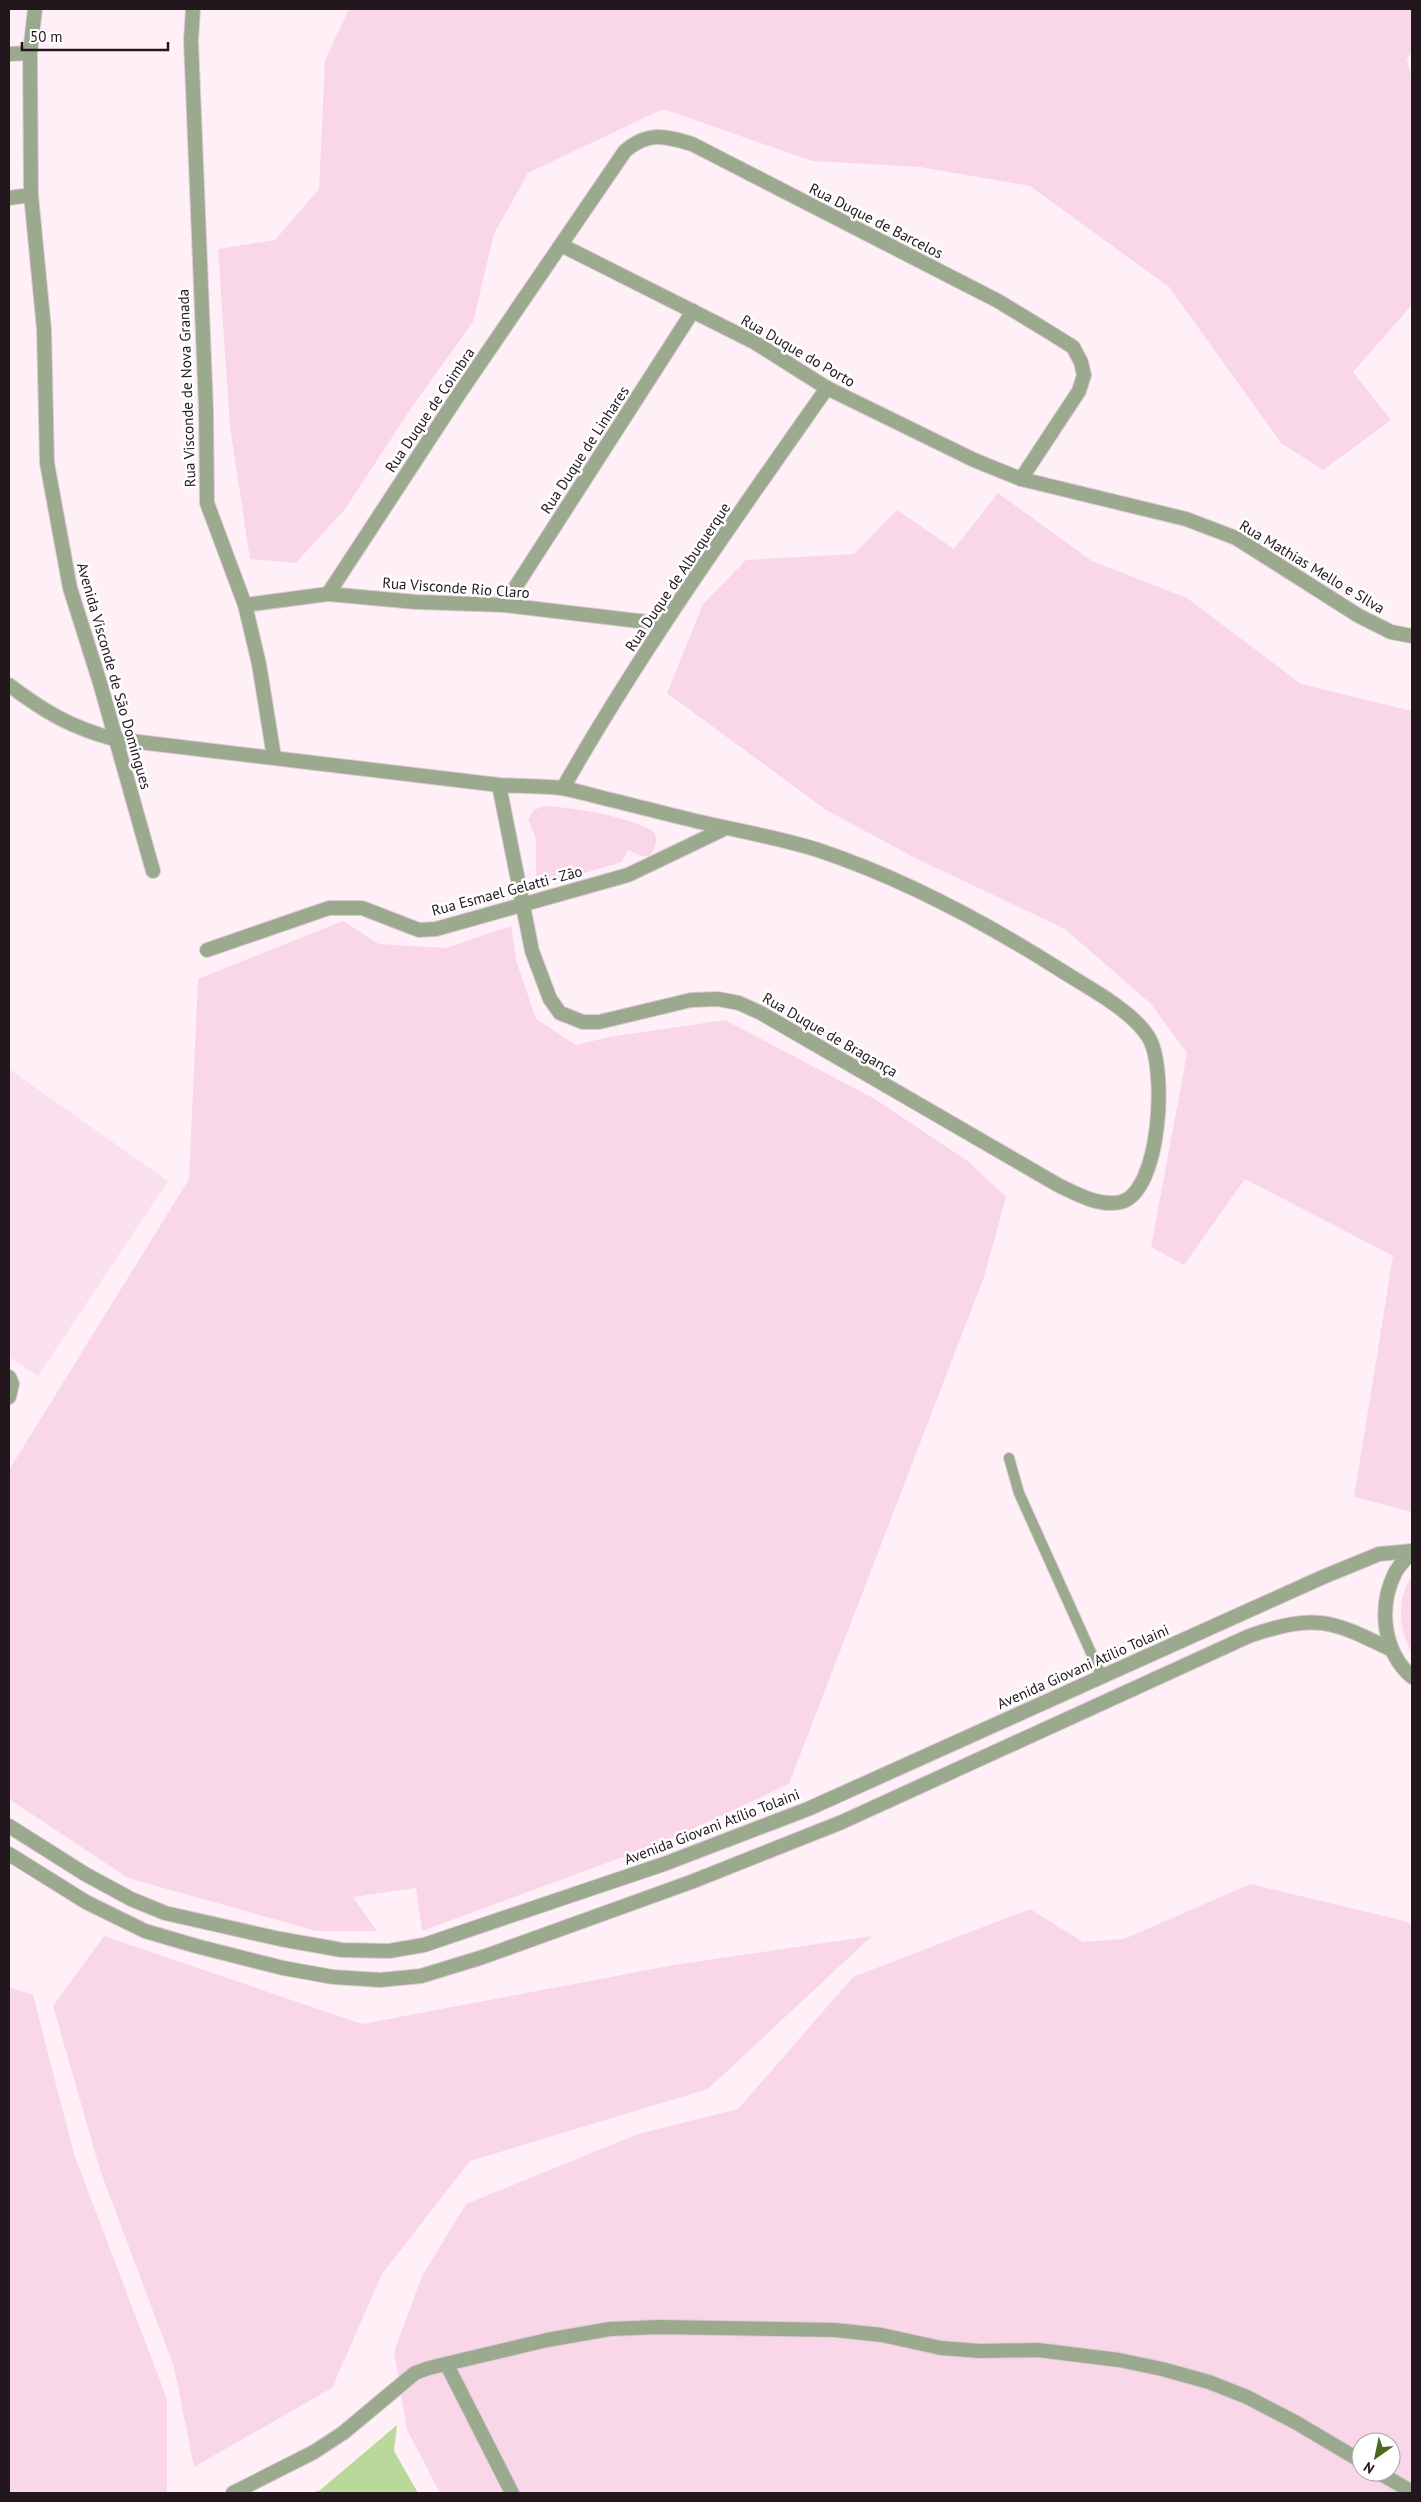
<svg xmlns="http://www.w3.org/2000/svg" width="1421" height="2502" font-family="'PT Sans',sans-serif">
<rect width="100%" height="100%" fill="#fff0f7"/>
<polygon fill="#fae0ed" points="9,1069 168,1181 38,1376 9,1357"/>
<g fill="#f9d7e9" fill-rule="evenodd">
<polygon points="349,9 1412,9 1412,51 1407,59 1412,82 1412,305 1353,372 1391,420 1323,470 1281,443 1169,287 1030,186 920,167 812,161 663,109 528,173 494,234 473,322 412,407 345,509 296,563 250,559 230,427 218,249 275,240 319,189 325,60"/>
<polygon points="998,493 1092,561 1187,598 1301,684 1412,711 1412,1512 1354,1497 1393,1256 1245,1179 1184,1265 1151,1247 1187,1053 1151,1004 1065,929 915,858 826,810 667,693 703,604 746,560 854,554 897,510 954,549"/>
<path d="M544,806c28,1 90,11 111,27 2,10 1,15 -6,23h-8l-13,-6 -6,12 -72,21 -14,-6v-38l-8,-20 6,-9z"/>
<polygon points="343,921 379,944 446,948 511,926 516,960 536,1019 576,1045 609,1037 725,1020 875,1099 969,1162 1006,1197 984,1277 789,1784 669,1840 422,1931 416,1888 353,1897 377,1931 316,1931 128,1878 9,1799 9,1470 189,1179 198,979"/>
<path d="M1412,1576v78c-13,-27 -17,-51 0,-78z"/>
<path d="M1250,1884l155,37 7,4v568h-972l-33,-63 -13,-78 28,-76 44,-72 172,-70 100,-25 115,-132 177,-68 53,33 41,-3zM1361,2442h30v30h-30z"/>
<polygon points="104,1936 362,2024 674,1965 872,1936 708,2089 470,2161 382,2274 332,2388 194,2467 174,2367 100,2170 53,2006"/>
<polygon points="9,1987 33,1995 74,2154 167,2399 167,2493 9,2493"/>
</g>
<polygon fill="#b8d999" points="397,2425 394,2451 418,2493 308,2493 319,2491"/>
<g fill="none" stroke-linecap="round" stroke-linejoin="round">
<g stroke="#dccdd4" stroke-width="12">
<polyline id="service" points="1009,1458 1019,1493 1102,1677"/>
</g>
<g stroke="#dccdd4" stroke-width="16">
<g id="minor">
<polyline points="35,9 30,53 31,195 44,329 47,463 70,588 100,683 153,871"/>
<polyline points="193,9 191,41 206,409 207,503 245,605 259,664 274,757"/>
<polyline points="9,54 30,53"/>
<polyline points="9,198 31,195"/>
<polyline points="561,245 754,342 827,388 974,460 1021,479 1186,519 1236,538 1359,616 1391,632 1412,636"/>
<path d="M328,594l131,-200 166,-243c23,-20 40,-15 67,-7l306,157 51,31 24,15 8,15 3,13 -5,16 -58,88"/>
<polyline points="245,605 328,594 416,602 504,605 664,624"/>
<polyline points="504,605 693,311"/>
<path d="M9,685c36,27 61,42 105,54l385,46c21,1 42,1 62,3 14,2 29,7 42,10 30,7 59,15 89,22 41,10 85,17 126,30 87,29 167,72 244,121 27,17 71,40 87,67 18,31 12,153 -28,164 -22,5 -44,-8 -63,-17l-297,-172 -22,-10 -21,-4 -27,1 -92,22h-16l-23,-9 -10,-14 -18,-48 -33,-166"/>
<path d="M563,788c79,-139 172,-269 264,-400"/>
<polyline points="207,950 329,908 362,908 419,930 436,929 628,875 726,828"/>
<polyline points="9,1377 12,1384 9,1397"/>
<polyline points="9,1826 85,1874 131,1899 165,1913 280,1939 342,1950 389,1951 424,1945 664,1864 808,1809 1323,1577 1379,1554 1412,1551"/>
<path d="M9,1854l77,48 59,29 51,15 87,22 50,9 47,3 41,-4 62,-19 208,-75 151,-60 407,-186c67,-23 82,-16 143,14"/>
<polyline points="447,2365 512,2493"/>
<polyline points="1378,2472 1412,2492"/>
<polyline points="233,2493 314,2452 343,2433 415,2373 429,2368 547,2340 610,2329 660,2327 835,2330 882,2335 941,2348 980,2351 1038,2350 1119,2360 1162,2369 1209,2382 1247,2397 1295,2422 1361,2461"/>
</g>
</g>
<g stroke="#dccdd4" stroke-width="16">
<path id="tertiary" d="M1412,1551c-5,7 -13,14 -17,22 -17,34 -12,79 17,104"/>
</g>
<use href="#service" stroke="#9ba98e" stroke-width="10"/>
<use href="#minor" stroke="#9ba98e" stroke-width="14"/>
<use href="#tertiary" stroke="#9ba98e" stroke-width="14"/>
</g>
<g text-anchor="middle" stroke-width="5" stroke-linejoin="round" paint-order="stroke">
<g font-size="15" fill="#22171d" stroke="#fff">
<text transform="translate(876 221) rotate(27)" y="5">Rua Duque de Barcelos</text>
<text transform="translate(798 351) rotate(30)" y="5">Rua Duque do Porto</text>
<text transform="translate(187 388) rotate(-92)" y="5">Rua Visconde de Nova Granada</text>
<text transform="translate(430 410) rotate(-56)" y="5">Rua Duque de Coimbra</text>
<text transform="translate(585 450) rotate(-57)" y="5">Rua Duque de Linhares</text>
<text transform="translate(1312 567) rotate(31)" y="5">Rua Mathias Mello e SIlva</text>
<text transform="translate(678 577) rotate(-56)" y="5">Rua Duque de Albuquerque</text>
<text transform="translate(456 588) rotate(4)" y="5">Rua Visconde Rio Claro</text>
<text transform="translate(114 676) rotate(74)" y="5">Avenida Visconde de São Domingues</text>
<text transform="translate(507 891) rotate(-15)" y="5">Rua Esmael Gelatti - Zão</text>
<text transform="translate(830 1035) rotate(30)" y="5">Rua Duque de Bragança</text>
<text transform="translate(1083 1667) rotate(-24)" y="5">Avenida Giovani Atílio Tolaini</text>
<text transform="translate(712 1827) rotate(-21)" y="5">Avenida Giovani Atílio Tolaini</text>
</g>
</g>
<rect width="1421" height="2502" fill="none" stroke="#22171d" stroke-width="20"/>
<g transform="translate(1376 2457) rotate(213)"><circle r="24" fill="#ffffff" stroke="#a7a2a5"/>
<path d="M0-4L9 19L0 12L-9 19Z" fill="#496a20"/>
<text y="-8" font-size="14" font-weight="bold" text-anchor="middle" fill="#22171d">N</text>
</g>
<path d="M22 42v8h146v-8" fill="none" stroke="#22171d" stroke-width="2.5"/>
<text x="30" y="42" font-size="15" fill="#22171d" stroke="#ffffff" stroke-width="4" paint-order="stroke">50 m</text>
</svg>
